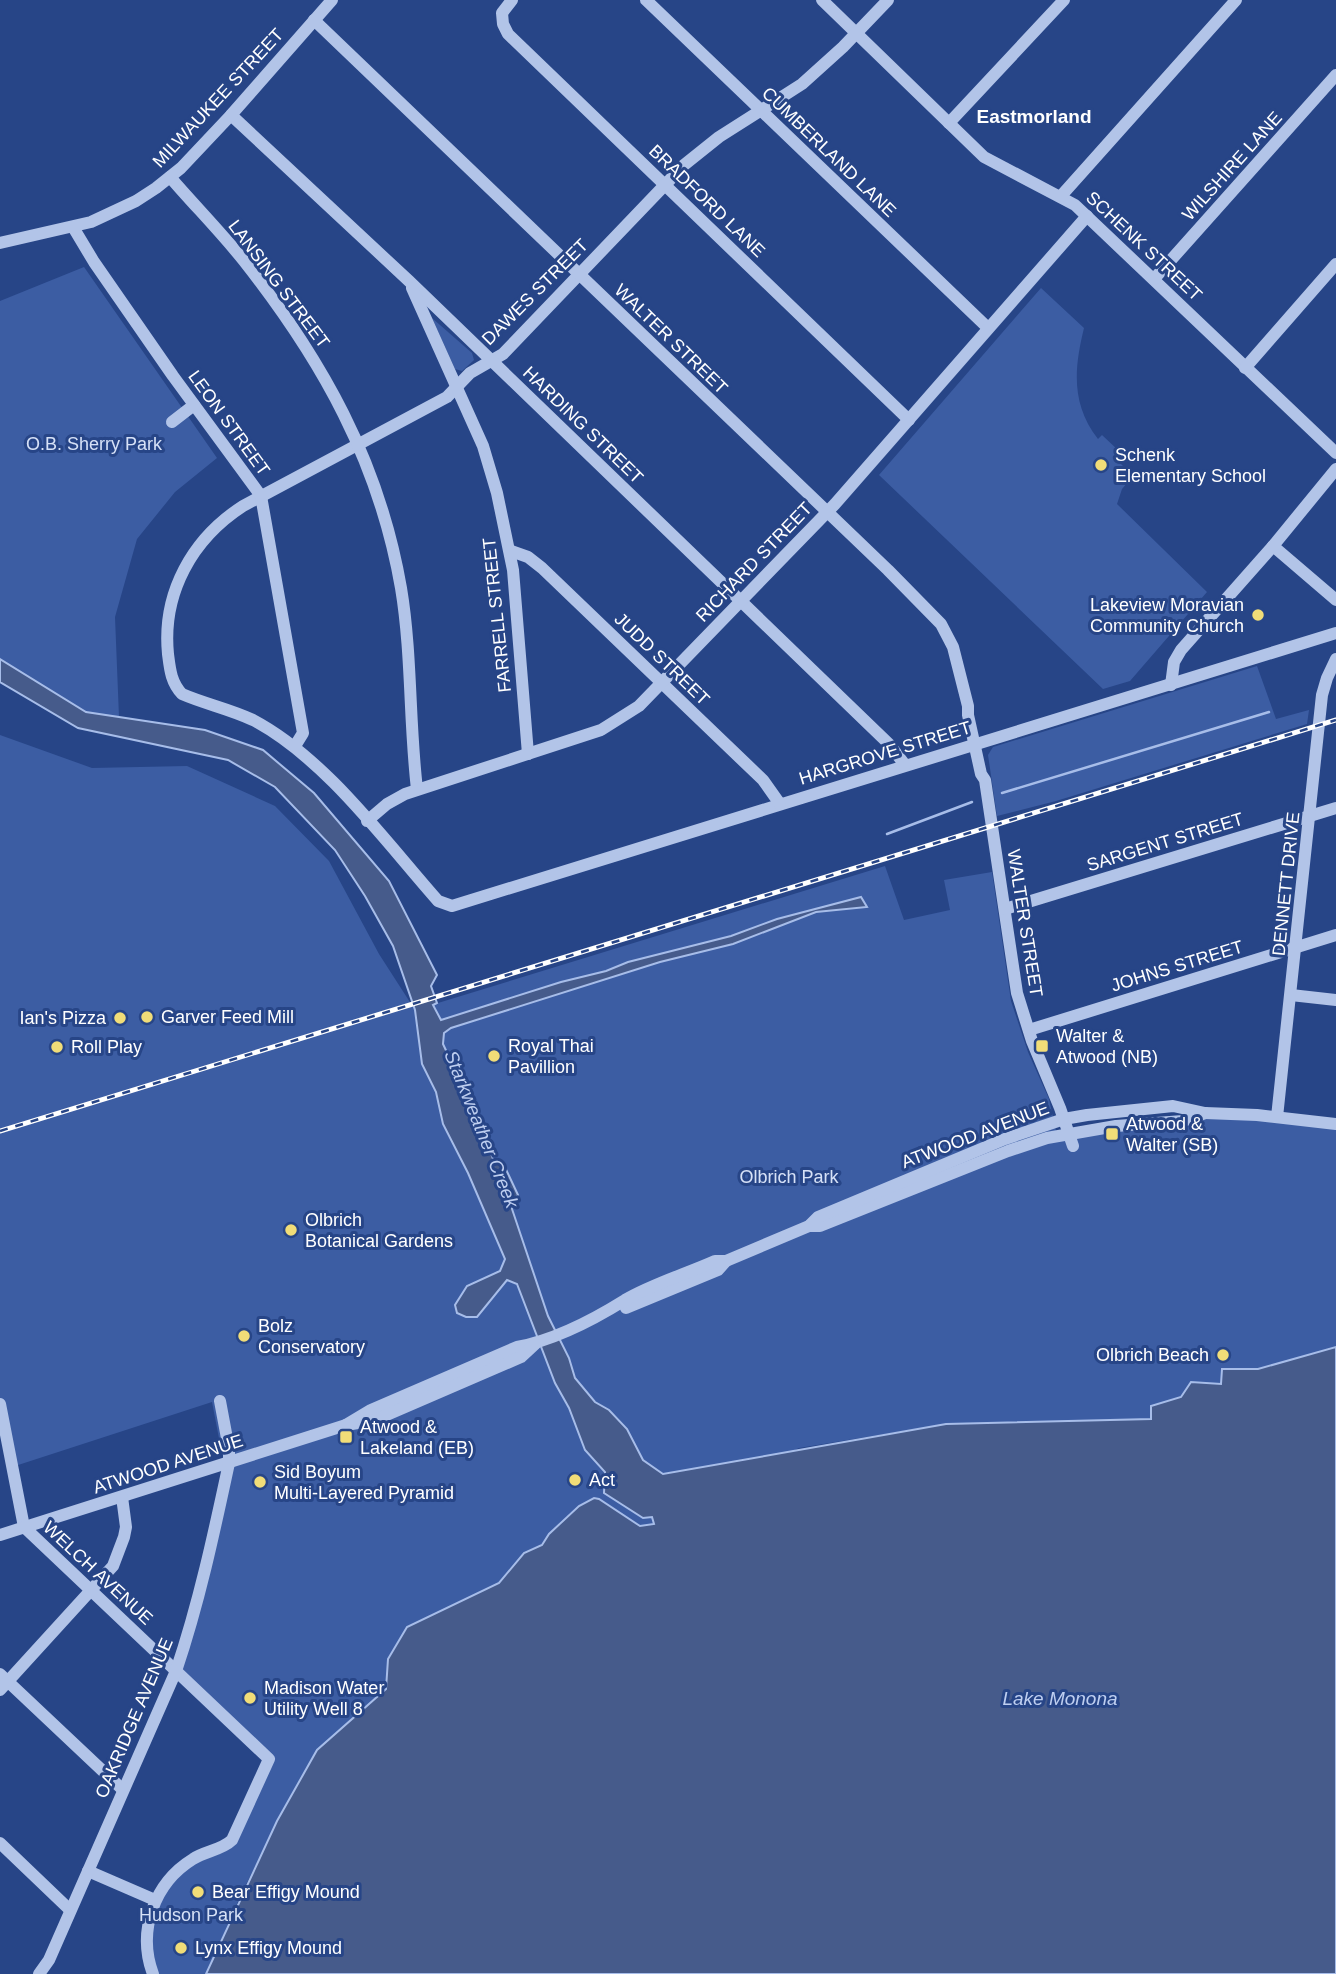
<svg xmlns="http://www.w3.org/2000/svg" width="1336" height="1974" font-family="Arial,sans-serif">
<rect width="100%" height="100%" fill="#274587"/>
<g fill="#3c5da3">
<polygon points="84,267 217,458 175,492 137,539 115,617 119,717 86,712 0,659 0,301"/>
<path d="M1041,288l43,40c-10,41 -13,76 14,111l4,-4 17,16 -5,6 19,19 -11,13 -5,15 90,88 -77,89 -27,8 -224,-214z"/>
<polygon points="432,318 472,353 474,360 462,371 455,369"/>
<polygon points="1257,666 1276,719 1309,710 1307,724 1056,801 997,816 988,755 993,747"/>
<polygon points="0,735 92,768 187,766 275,806 329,861 379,954 415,1010 885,866 904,920 950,910 944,880 992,872 1011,1001 1028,1052 1049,1099 1058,1140 1205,1113 1336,1124 1336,1347 1258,1369 1222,1369 1221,1384 1192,1382 1182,1397 1151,1406 1152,1419 946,1424 799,1448 652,1517 654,1524 640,1526 599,1499 594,1498 579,1506 549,1534 542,1545 524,1553 499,1583 407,1627 388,1659 386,1689 317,1750 244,1888 206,1974 153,1974 146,1941 169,1878 226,1845 269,1759 176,1671 229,1463 222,1454 212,1402 12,1467 0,1404"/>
</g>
<polygon fill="#465b8b" stroke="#a7bde9" stroke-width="2" points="0,659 86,712 205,730 263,750 314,793 389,881 437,975 431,986 437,1003 433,1005 441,1020 561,982 606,971 628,962 731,936 777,919 861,897 867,907 816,912 733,944 660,962 451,1028 444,1033 443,1044 451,1061 469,1088 484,1136 495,1164 503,1163 518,1195 511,1206 548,1316 569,1358 575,1378 595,1402 609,1410 627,1429 643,1460 663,1474 946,1424 1151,1419 1151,1406 1181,1397 1191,1382 1221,1384 1222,1369 1258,1369 1336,1347 1336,1974 206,1974 277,1821 317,1750 386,1689 388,1659 407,1627 499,1583 524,1553 542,1545 549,1534 579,1506 594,1498 599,1499 640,1526 654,1524 652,1517 643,1518 604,1493 605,1472 585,1450 569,1408 555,1383 517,1284 507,1280 477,1317 466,1317 457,1313 455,1305 467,1286 500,1271 505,1259 468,1173 443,1124 436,1092 422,1064 415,1010 393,946 365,896 335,850 275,787 228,760 78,728 0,682"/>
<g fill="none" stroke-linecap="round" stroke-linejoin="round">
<g stroke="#a7bde9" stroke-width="2.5">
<polyline points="1002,793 1269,712"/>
<polyline points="887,834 972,802"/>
</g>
<g stroke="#b2c4e8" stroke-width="12">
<polyline points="512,0 502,13 503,24 508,34 909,420"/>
<polyline points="646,0 988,328"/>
<polyline points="822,0 984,157 1075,205 1336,453"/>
<path d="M888,0l-45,47 -41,37 -83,53 -35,28 -181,189 -33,19 -23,24 -204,109c-51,33 -81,87 -75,148 2,16 3,28 14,40 23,10 48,15 71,26 72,38 131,120 185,181l14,5 884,-273"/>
<polyline points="314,20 888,570 941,624 953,647 968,706 968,715 981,774 985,780 1017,993 1032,1041 1060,1108 1073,1146"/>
<polyline points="231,115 409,281 889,744 905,765"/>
<polyline points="949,123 1064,0"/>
<path d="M170,177c24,28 50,54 74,84 78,99 135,200 157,327 11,66 8,134 16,201"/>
<polyline points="1061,196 1236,0"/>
<polyline points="73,227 94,262 173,376 261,496 303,733 295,746"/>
<polyline points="0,243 91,222 136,201 156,188 181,168 231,115 332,0"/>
<polyline points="1154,279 1336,75"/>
<polyline points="412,288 483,446 497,493 513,570 528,754"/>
<polyline points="1245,368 1336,264"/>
<polyline points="172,422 194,405"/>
<polyline points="1273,546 1336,600"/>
<polyline points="511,551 528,557 542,568 763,780 780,804"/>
<polyline points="1171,685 1174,662 1181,650 1273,546 1336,469"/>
<polyline points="367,821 387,804 405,794 601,730 639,706 835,504 1087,216"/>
<polyline points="1005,909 1336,808"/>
<polyline points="1291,995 1336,1000"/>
<polyline points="1029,1030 1336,935"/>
<polyline points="1277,1117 1322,695 1327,678 1336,659"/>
<polyline points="809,1226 820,1226 1008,1151 1047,1138 1116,1126 1183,1121 1205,1113"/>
<polyline points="626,1308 718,1270 726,1261"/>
<polyline points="0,1404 24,1527"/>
<path d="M346,1425l25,-15 146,-63c38,-7 76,-27 108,-47 27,-16 61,-26 90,-39h11l83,-35 9,-9 187,-78 59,-20 23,-4 86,-9 32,7 52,2 79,9"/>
<path d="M24,1527l245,232 -37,81c-10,10 -27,11 -39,19 -39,24 -56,72 -40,115"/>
<polyline points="0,1535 346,1425 375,1420 521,1357 535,1344"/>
<polyline points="0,1674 123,1790"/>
<polyline points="0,1690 113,1566 124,1537 126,1527 122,1497"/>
<polyline points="0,1843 70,1910"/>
<polyline points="88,1871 155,1900"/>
<path d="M39,1974l10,-14 127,-289c23,-68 38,-138 53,-208v-14l-9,-48"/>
</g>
<g stroke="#fff" stroke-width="5">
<polyline id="rail" points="0,1131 1336,720"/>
</g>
<use href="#rail" stroke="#274587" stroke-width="2.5" stroke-dasharray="8" stroke-linecap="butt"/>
</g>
<g fill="#f1dd78" stroke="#274587" stroke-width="2.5">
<circle cx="1101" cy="465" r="7"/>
<circle cx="1258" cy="615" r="7"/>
<circle cx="147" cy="1017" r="7"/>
<circle cx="120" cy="1018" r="7"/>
<rect x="1035" y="1039" width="14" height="14" rx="3.5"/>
<circle cx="57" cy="1047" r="7"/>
<circle cx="494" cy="1056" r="7"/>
<rect x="1105" y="1127" width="14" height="14" rx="3.5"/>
<circle cx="291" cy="1230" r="7"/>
<circle cx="244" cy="1336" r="7"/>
<circle cx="1223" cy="1355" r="7"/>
<rect x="339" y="1430" width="14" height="14" rx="3.5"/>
<circle cx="575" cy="1480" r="7"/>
<circle cx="260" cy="1482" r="7"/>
<circle cx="250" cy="1698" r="7"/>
<circle cx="198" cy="1892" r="7"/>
<circle cx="181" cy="1948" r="7"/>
</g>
<g text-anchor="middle" stroke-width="6" stroke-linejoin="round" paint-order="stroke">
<g font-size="18" fill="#fff" stroke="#274587">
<text transform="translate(218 98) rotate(-47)" y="6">MILWAUKEE STREET</text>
<text transform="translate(829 152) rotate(44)" y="6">CUMBERLAND LANE</text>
<text transform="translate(1232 166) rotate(-48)" y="6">WILSHIRE LANE</text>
<text transform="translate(707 201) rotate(44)" y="6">BRADFORD LANE</text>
<text transform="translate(1144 246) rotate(43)" y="6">SCHENK STREET</text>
<text transform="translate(279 284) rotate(53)" y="6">LANSING STREET</text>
<text transform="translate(535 292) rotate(-45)" y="6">DAWES STREET</text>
<text transform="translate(671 339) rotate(44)" y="6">WALTER STREET</text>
<text transform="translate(229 423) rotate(54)" y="6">LEON STREET</text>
<text transform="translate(583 425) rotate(44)" y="6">HARDING STREET</text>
<text transform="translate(754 562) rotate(-46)" y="6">RICHARD STREET</text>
<text transform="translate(497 615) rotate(-96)" y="6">FARRELL STREET</text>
<text transform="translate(662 659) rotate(44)" y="6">JUDD STREET</text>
<text transform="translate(885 753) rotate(-17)" y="6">HARGROVE STREET</text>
<text transform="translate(1165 842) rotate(-17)" y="6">SARGENT STREET</text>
<text transform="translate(1286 884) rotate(-84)" y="6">DENNETT DRIVE</text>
<text transform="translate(1025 923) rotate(81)" y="6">WALTER STREET</text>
<text transform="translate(1177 966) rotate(-17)" y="6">JOHNS STREET</text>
<text transform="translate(975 1135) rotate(-21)" y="6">ATWOOD AVENUE</text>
<text transform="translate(168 1464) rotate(-18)" y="6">ATWOOD AVENUE</text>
<text transform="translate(98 1573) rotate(43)" y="6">WELCH AVENUE</text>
<text transform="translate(134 1718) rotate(-67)" y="6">OAKRIDGE AVENUE</text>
</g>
<g font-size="18" fill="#d6e1f7" stroke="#274587">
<text x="94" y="450">O.B. Sherry Park</text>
<text x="789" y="1183">Olbrich Park</text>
<text x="191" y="1921">Hudson Park</text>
</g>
<g font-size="18" fill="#fff" stroke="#274587" text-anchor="start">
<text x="1115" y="461">Schenk<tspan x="1115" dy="21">Elementary School</tspan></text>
<text x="1244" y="611" text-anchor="end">Lakeview Moravian<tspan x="1244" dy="21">Community Church</tspan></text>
<text x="161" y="1023">Garver Feed Mill</text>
<text x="106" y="1024" text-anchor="end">Ian's Pizza</text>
<text x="1056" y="1042">Walter &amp;<tspan x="1056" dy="21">Atwood (NB)</tspan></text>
<text x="508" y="1052">Royal Thai<tspan x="508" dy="21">Pavillion</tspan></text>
<text x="71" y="1053">Roll Play</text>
<text x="1126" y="1130">Atwood &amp;<tspan x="1126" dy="21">Walter (SB)</tspan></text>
<text x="305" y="1226">Olbrich<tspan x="305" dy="21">Botanical Gardens</tspan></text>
<text x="258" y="1332">Bolz<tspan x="258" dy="21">Conservatory</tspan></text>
<text x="1209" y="1361" text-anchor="end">Olbrich Beach</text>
<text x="360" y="1433">Atwood &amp;<tspan x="360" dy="21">Lakeland (EB)</tspan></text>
<text x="274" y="1478">Sid Boyum<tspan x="274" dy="21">Multi-Layered Pyramid</tspan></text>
<text x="589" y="1486">Act</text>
<text x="264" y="1694">Madison Water<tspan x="264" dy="21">Utility Well 8</tspan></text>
<text x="212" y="1898">Bear Effigy Mound</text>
<text x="195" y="1954">Lynx Effigy Mound</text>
</g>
<g font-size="19" font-weight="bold" fill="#fff" stroke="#274587">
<text x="1034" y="123">Eastmorland</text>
</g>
<g font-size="19" font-style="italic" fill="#becef0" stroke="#274587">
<text transform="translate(482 1129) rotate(68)" y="7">Starkweather Creek</text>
<text x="1060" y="1705">Lake Monona</text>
</g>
</g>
</svg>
